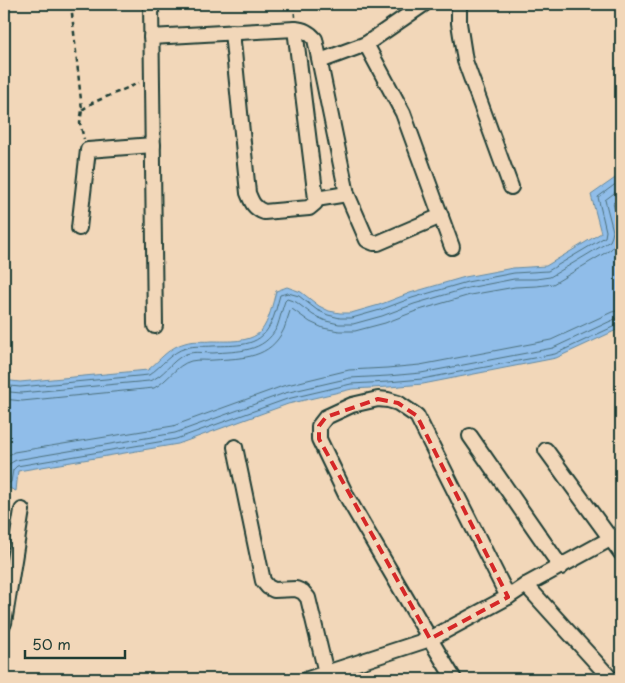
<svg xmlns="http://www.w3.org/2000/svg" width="625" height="683" font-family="'Playpen Sans',sans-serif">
<rect width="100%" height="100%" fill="#f2d7b9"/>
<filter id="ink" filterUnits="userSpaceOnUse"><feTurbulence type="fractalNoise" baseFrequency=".02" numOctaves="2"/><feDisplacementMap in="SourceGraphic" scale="10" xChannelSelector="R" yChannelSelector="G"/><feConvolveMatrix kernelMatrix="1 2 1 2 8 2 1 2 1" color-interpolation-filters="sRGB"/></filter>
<g filter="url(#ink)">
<path fill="#90bde9" stroke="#638aa1" d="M621,174v154l-65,30 -133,26 -34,3 -37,2 -64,15 -110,40 -160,27 -2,20 -12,-5v-110l7,5 9,1 128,-12c12,-10 21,-23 37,-27 9,-3 18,-1 27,-2 16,0 38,2 49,-10 8,-9 12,-29 15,-40l11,-4 14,5 18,14 10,5 11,2h11l28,-8 31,-12 55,-16 48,-9 33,-2 55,-33 -10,-38z"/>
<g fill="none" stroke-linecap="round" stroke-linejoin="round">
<g stroke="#4c707c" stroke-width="1">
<path d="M4,382l6,4 10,1 129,-12c13,-9 22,-23 37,-27 9,-3 18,-1 27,-2 22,-1 46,2 57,-21 5,-9 7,-20 10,-30l8,-2 11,3 18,14 11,5 12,3h12l28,-8 32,-12 55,-16 47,-9 34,-2 57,-34 1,-6 -8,-34 23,-17"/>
<path d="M4,390l6,2 11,1 128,-12c15,-4 22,-21 37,-27 9,-3 18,-1 27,-1 25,-2 51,0 64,-26 3,-8 5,-18 8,-26l2,-2 9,3 17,13 13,6 13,3h14l29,-8 32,-12 54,-16 46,-9h22l14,-2 60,-36 2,-5 1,-5 -8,-31 16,-12"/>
<path d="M4,399l18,2 132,-13c14,-7 22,-23 37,-27 8,-2 16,0 23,-1 29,-2 56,-1 70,-31 2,-6 4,-12 6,-18l2,-2 18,13 13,6 16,3h16l30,-8 31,-12 54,-16 45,-8 22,-1 16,-2 57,-34c15,-12 7,-30 3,-47l8,-6"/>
<polyline points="4,459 9,455 14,452 173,426 283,386 349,370 387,368 420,365 551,340 612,312 621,310"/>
<polyline points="4,476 6,474 9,464 16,460 175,433 285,393 350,378 388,376 421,373 553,348 615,319 621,318"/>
<polyline points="4,482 9,483 11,482 13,470 17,466 176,439 287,399 351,384 388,382 422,379 555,354 617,325 621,324"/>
</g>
<g stroke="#1f3d34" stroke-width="18">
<g id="street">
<polyline points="151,4 155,326"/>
<polyline points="459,4 459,23 465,61 511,187"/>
<path d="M232,32l16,161c4,10 6,15 16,19l45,-4 6,-5 1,-4 -21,-170"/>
<path d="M151,37l144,-8c9,1 14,3 20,10l32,155 20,46 7,3h4l63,-27"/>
<polyline points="366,44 403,113 452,247"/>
<polyline points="320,61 366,44 424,4"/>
<polyline points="316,199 347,194"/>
<polyline points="79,228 88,150 153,145"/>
<polyline points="470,436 561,567"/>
<polyline points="235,447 263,581 268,587 274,590 296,589 303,592 308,598 326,673 329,679"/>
<polyline points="546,450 621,553"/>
<polyline points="526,585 611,679"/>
<polyline points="4,623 22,510"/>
<polyline points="308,679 430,639 508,597 526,585 621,533"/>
<polyline points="454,679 430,639 347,497 319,439 319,426 326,417 352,405 378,399 388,400 398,403 417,416 508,597"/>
</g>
</g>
<g stroke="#1f3d34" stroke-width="2.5" stroke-dasharray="5 4" stroke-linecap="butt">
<polyline points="71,4 82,110 80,123 84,139"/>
<polyline points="294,4 295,17"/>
<polyline points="82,110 92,103 139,83"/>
</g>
<use href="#street" stroke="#f2d7b9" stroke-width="14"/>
</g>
</g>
<path fill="none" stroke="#d62828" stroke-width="4" stroke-dasharray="10 6" stroke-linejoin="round" d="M378,399l20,4 19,13 91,181 -78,42 -111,-200v-13l7,-9z"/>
<rect width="625" height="683" fill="none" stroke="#f2d7b9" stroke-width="20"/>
<rect x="10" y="10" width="605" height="663" fill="none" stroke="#1f3d34" stroke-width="2" filter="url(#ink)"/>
<path d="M25 650v8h100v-8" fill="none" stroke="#1f3d34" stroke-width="2.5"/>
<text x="32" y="650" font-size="15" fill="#1f3d34" stroke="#f2d7b9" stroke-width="4" paint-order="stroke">50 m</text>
</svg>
